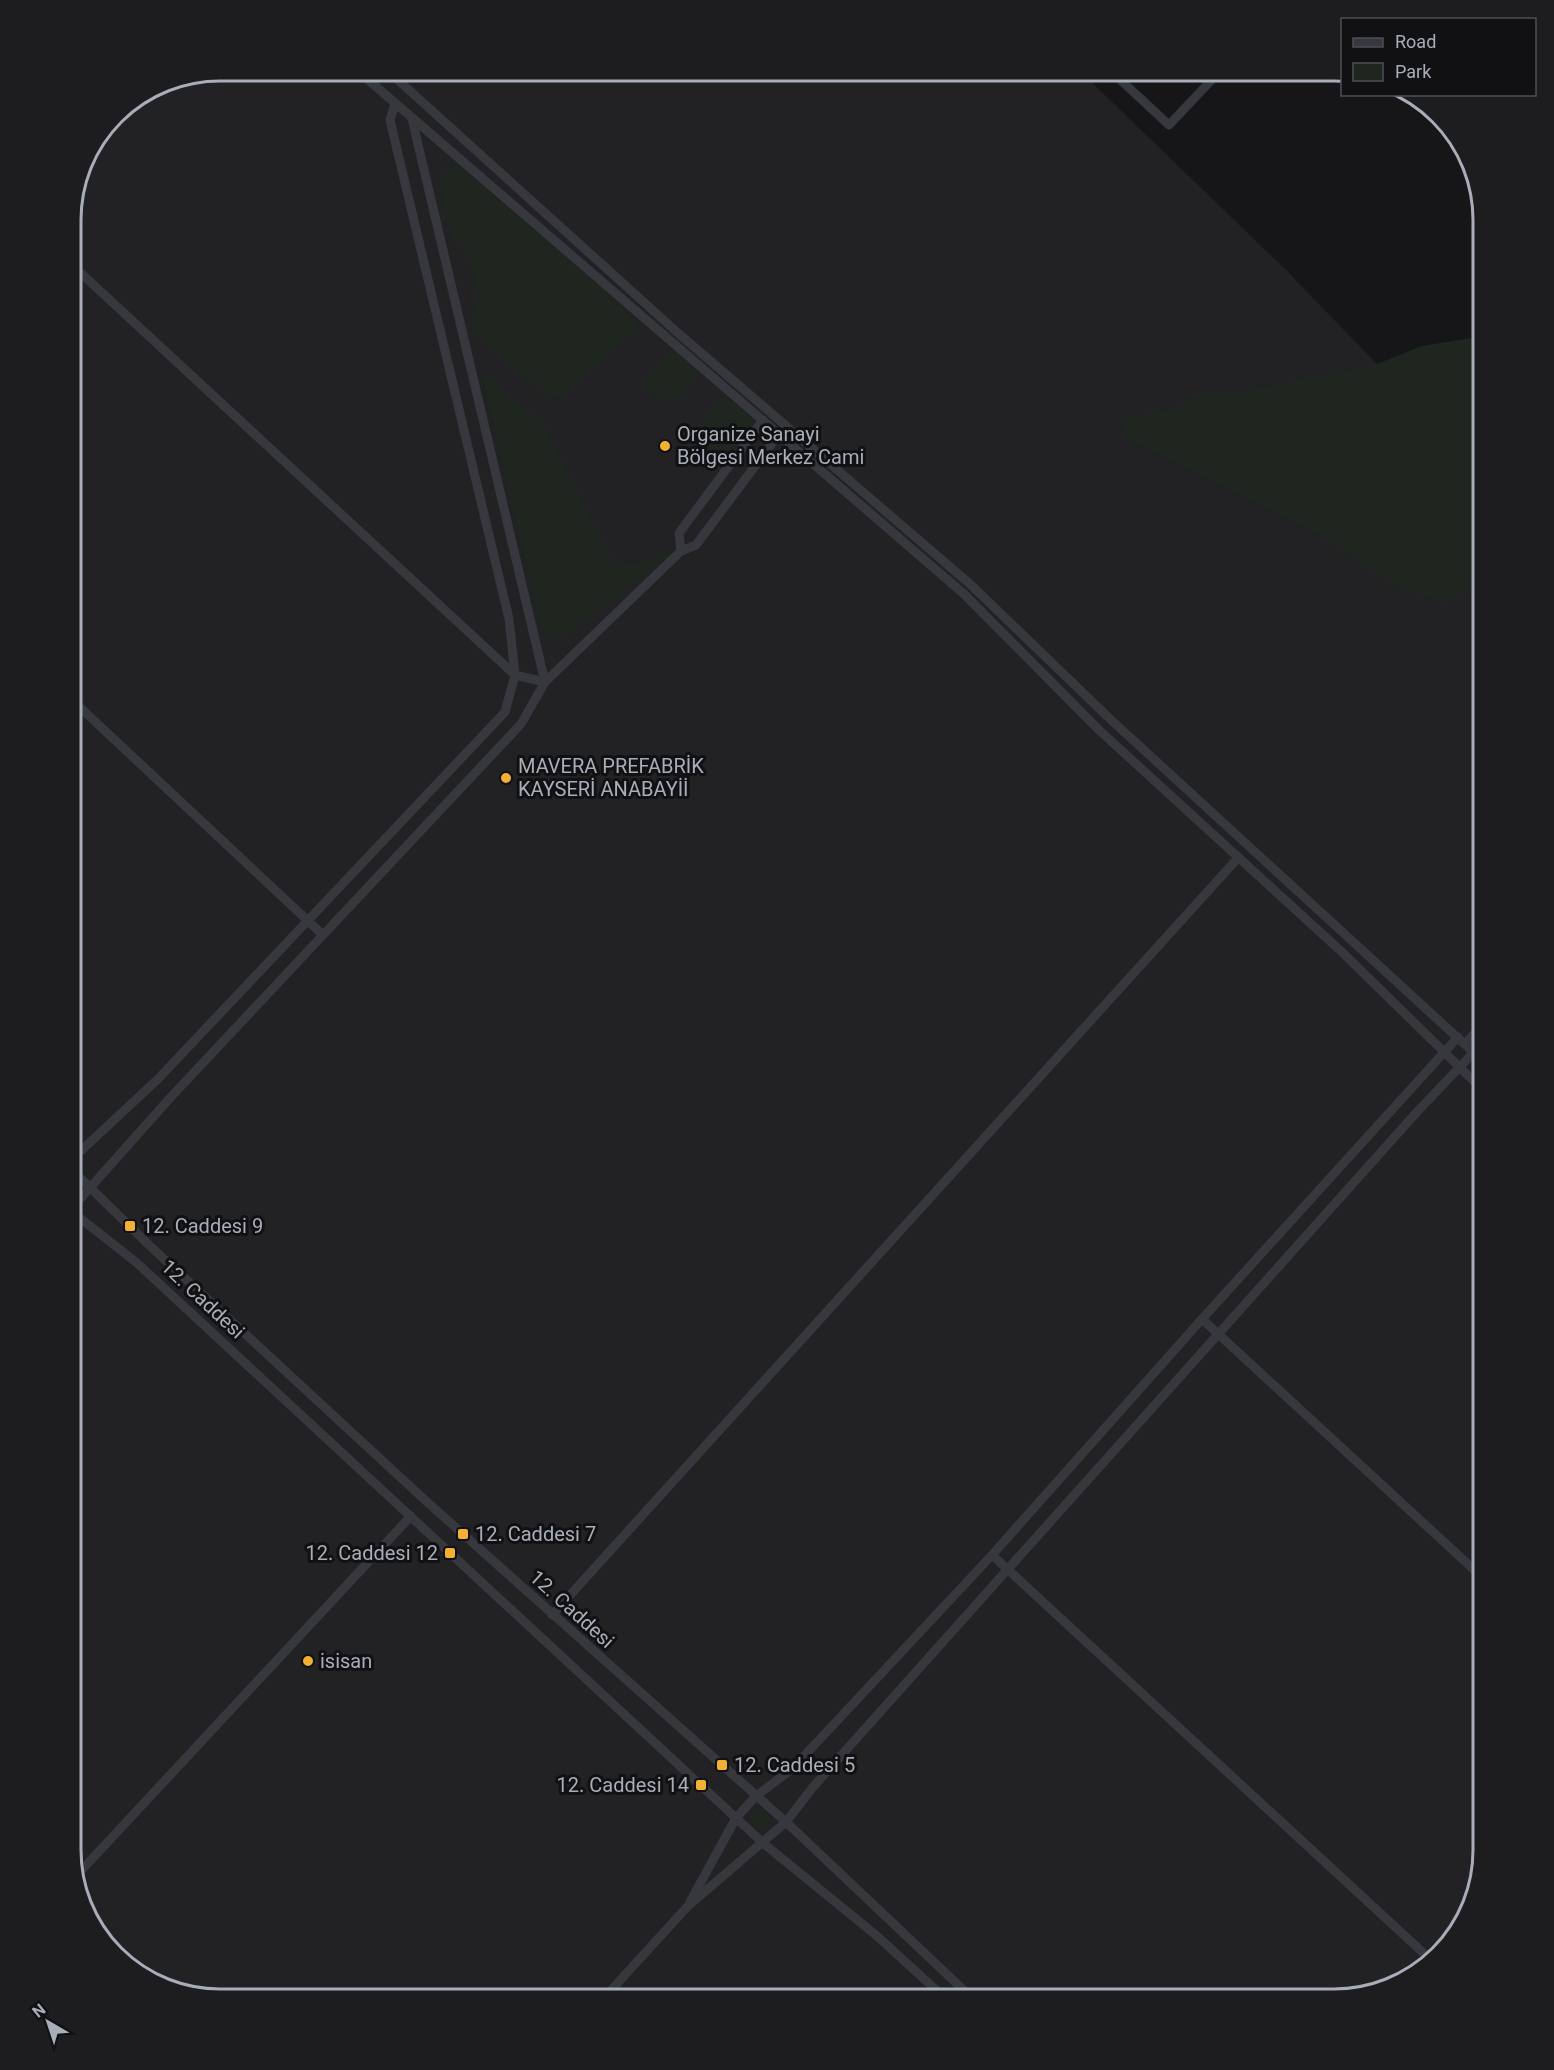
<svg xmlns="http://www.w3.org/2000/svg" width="1554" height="2070" font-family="Roboto,sans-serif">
<rect width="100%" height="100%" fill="#161618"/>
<polygon fill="#222225" points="220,71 1080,71 1287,271 1483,474 1483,1850 1464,1924 1417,1974 1334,1999 220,1999 146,1980 96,1933 71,1850 71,210 86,154 121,108 163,82"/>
<g fill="#1e261f">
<path d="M458,165l140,119 43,41 -80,72 -14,-2 -73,-62 -4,-17 9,-14c-5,-23 -5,-50 -27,-63l-13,-56 9,-15z"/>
<polygon points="1483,336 1483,579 1445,603 1393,584 1322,536 1126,438 1122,432 1124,418 1175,409 1199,393 1230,394 1372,366 1422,346"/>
<polygon points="672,349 700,371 676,402 666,395 662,400 643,386"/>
<polygon points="481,372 522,407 542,421 615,565 653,560 666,550 671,552 669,557 563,637 551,635 541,628"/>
<polygon points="724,395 756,421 725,460 698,439 708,426 703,422"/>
<circle cx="761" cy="1820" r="9"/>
</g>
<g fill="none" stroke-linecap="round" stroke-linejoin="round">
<g stroke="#37383d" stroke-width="9">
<polyline points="358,71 964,594 1099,730 1343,953 1483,1090"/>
<polyline points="388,71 679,334 970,584 1109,718 1483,1061"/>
<polyline points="1111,71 1169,125 1220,71"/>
<polyline points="412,119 545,682"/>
<polyline points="71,264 515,675 545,682"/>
<polyline points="681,551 679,533 763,420"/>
<polyline points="71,699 322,934"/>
<polyline points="1465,1044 1483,1024"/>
<polyline points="71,1160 158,1079 505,712 515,675 509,619 390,120 395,104"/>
<polyline points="71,1169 150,1246 426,1501 786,1822 973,1999"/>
<polyline points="71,1209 170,1098 521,724 545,682 681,551 696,545 779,434"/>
<polyline points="71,1211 137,1263 763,1843 877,1936 946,1999"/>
<polyline points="1202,1319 1483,1578"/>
<polyline points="992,1555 1431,1960"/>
<polyline points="552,1615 1238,858"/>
<polyline points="78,1874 411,1516"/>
<polyline points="690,1902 736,1818 756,1796 792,1769 992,1555 1202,1319 1458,1037"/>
<polyline points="603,1999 688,1906 786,1822 813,1787 1416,1113 1474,1052"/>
</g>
</g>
<g fill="#f2b134" stroke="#111113" stroke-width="2">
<circle cx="665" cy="446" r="6"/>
<circle cx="506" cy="778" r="6"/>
<rect x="124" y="1220" width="12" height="12" rx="3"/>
<rect x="457" y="1528" width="12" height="12" rx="3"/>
<rect x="444" y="1547" width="12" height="12" rx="3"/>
<circle cx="308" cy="1661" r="6"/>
<rect x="716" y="1759" width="12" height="12" rx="3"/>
<rect x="695" y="1779" width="12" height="12" rx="3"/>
</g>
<g text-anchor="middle" stroke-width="6" stroke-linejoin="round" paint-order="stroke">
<g font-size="20" fill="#a8adb8" stroke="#111113" text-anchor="start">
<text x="677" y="441">Organize Sanayi<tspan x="677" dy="23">Bölgesi Merkez Cami</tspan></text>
<text x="518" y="773">MAVERA PREFABRİK<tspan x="518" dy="23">KAYSERİ ANABAYİİ</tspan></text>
<text x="142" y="1233">12. Caddesi 9</text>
<text x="475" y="1541">12. Caddesi 7</text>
<text x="438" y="1560" text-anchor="end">12. Caddesi 12</text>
<text x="320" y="1668">isisan</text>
<text x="734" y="1772">12. Caddesi 5</text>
<text x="689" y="1792" text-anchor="end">12. Caddesi 14</text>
</g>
<g font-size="20" fill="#a8adb8" stroke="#111113">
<text transform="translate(203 1299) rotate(43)" y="7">12. Caddesi</text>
<text transform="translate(572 1609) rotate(42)" y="7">12. Caddesi</text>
</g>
</g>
<path d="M0 0H1554V2070H0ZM220 81H1334A139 139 0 0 1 1473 220V1850A139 139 0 0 1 1334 1989H220A139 139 0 0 1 81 1850V220A139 139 0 0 1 220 81Z" fill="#1d1d20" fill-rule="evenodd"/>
<path fill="none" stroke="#a8adb8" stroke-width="3" d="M220 81H1334A139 139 0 0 1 1473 220V1850A139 139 0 0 1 1334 1989H220A139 139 0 0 1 81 1850V220A139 139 0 0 1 220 81Z"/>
<rect x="1341" y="18" width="195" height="78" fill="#111113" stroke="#4d4f55" stroke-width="1.5"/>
<rect x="1353" y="38" width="30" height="9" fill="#37383d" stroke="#4d4f55" stroke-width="1.5"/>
<text x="1395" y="48" font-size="18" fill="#a8adb8">Road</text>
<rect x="1353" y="63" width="30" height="18" fill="#1e261f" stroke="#4d4f55" stroke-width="1.5"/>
<text x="1395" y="78" font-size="18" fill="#a8adb8">Park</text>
<g transform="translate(48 2022) rotate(321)" stroke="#111113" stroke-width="4.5" paint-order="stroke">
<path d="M0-4.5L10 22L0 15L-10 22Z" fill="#a8adb8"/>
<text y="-9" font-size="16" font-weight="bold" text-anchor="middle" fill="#a8adb8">N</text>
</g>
</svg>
